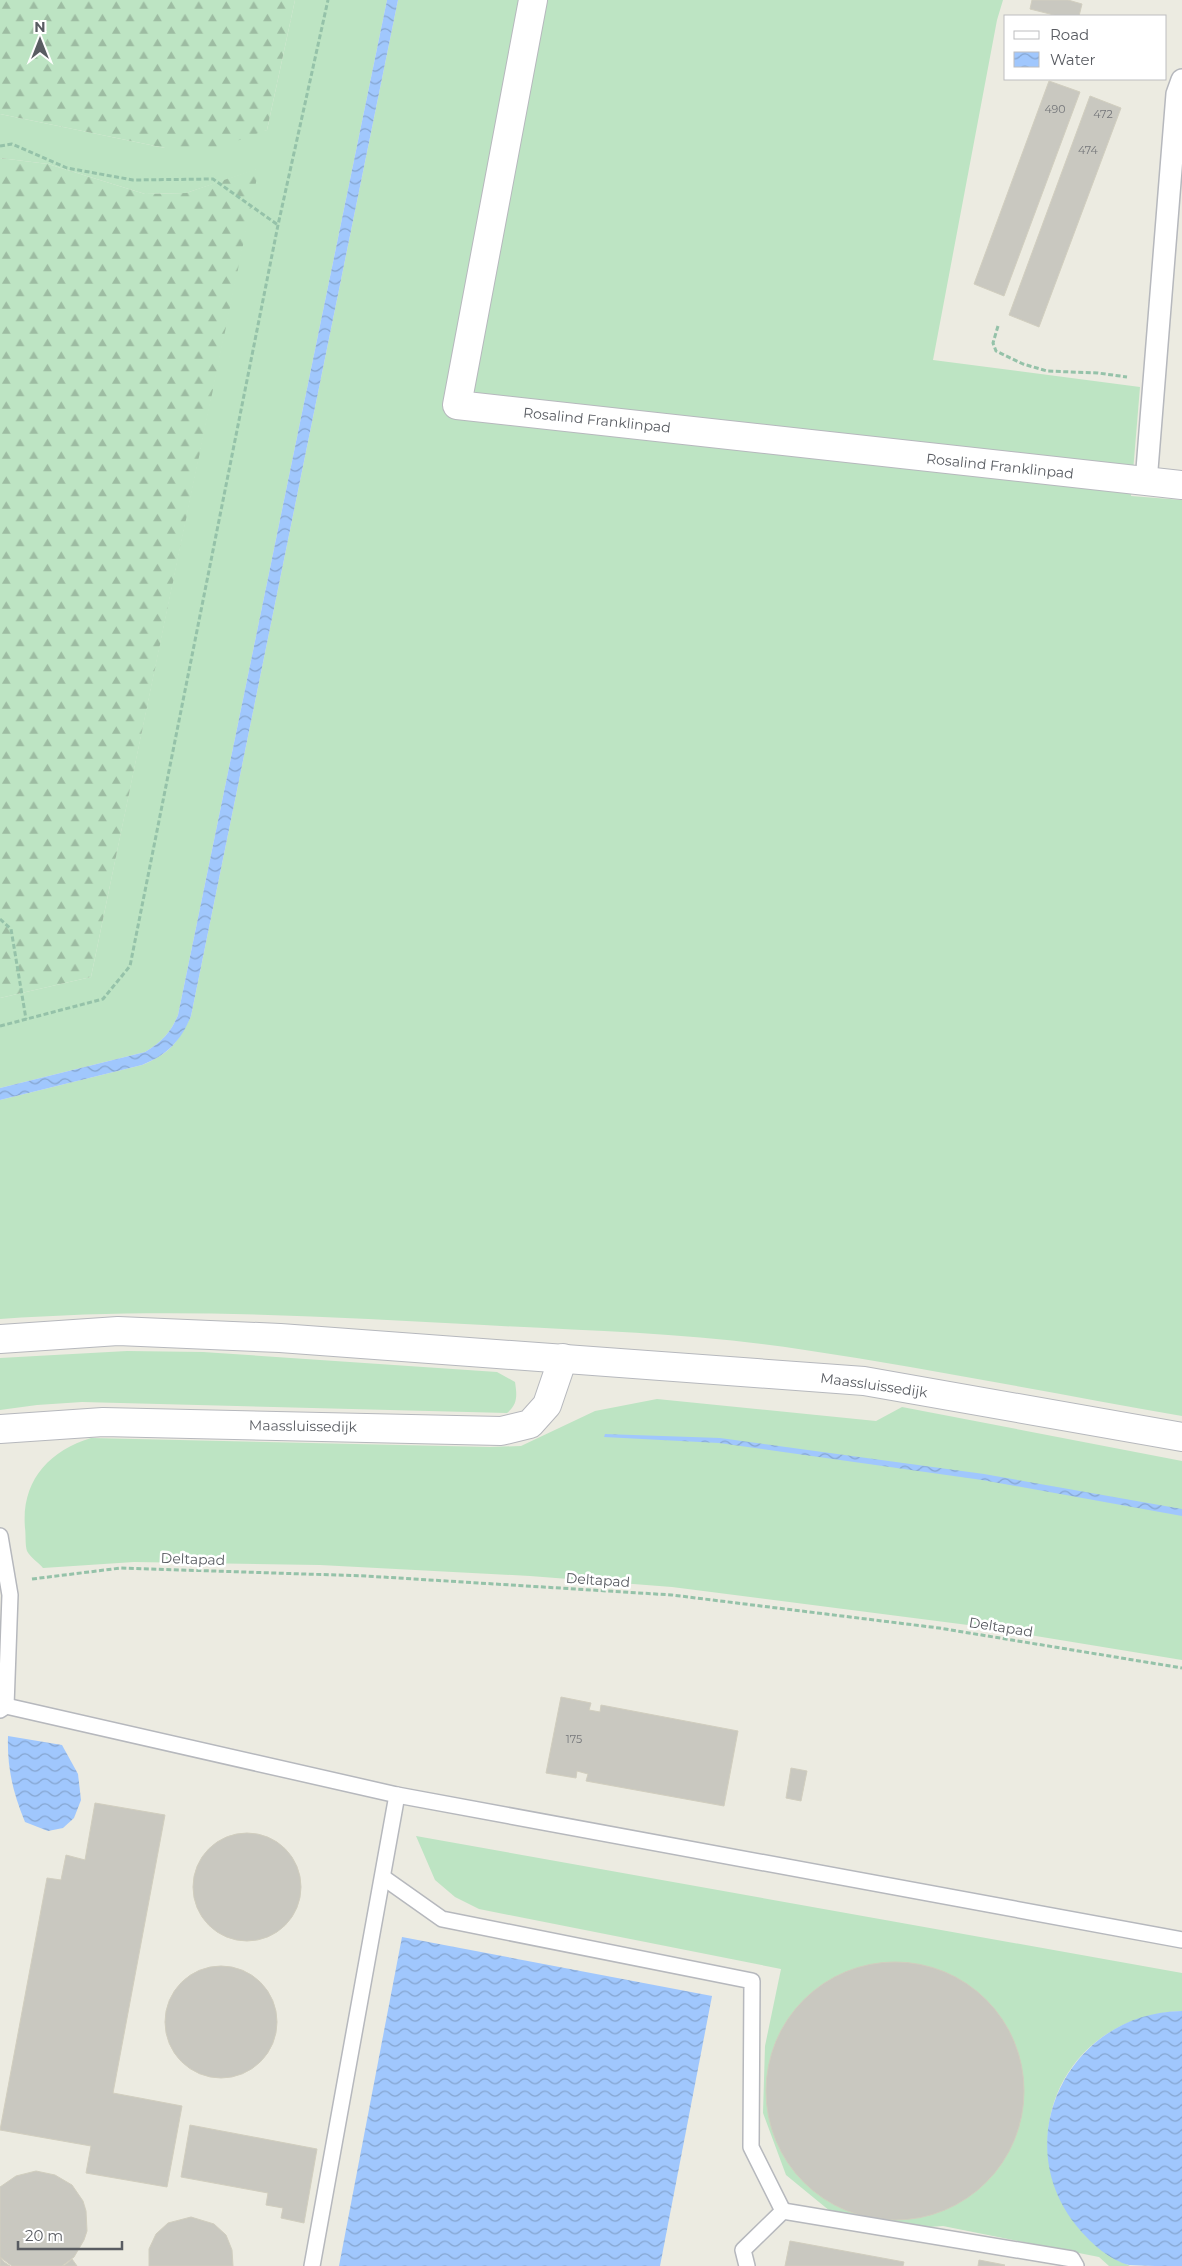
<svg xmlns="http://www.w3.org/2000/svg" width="1182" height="2266" font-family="Montserrat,sans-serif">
<defs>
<pattern id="forest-firs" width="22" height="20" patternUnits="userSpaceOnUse" patternTransform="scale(1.25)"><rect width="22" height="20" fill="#bde4c3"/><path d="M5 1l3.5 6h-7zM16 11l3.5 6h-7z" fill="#9dbca2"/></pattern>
<pattern id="water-waves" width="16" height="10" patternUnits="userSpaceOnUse" patternTransform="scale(1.25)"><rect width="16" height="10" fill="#a0c7fd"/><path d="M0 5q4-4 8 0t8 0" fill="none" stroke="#85a5d0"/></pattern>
</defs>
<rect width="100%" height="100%" fill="#ecebe1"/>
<g fill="#bde4c3">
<path d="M295,0h92l-209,1015c-7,17 -16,27 -33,37l-145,36v-90l91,-21 167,-808 -72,24 -41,1 -97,-30 -48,-6v-44l165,34 102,-18z"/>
<path d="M398,0h605l-6,20 -64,340 207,27 -9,109 51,4v916c-125,-22 -251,-47 -377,-66 -106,-17 -214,-19 -321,-25 -164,-9 -320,-18 -484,-6v-219l142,-35c28,-11 36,-23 49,-49z"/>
<path d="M127,1351l76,1 294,20 18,10c2,13 3,22 -8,31l-425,-11 -45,3 -37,5v-52z"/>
<path d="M657,1399l219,22 26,-14 280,54v199l-214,-35 -296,-38 -142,-11 -210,-11 -186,-3 -91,6c-4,-5 -13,-11 -16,-17 -2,-6 -1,-16 -2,-23 -4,-46 23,-77 66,-90l399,9 31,-1 74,-35z"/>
<path d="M416,1836l766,137v38c-148,7 -186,190 -52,255h-21l-10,-9 -156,-31 -58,4 -49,-14 -50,-41 -23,-62 2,-67 16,-77 -302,-60 -24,-12 -20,-17z"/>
</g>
<g fill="url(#forest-firs)">
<polygon points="0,0 295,0 267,130 212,150 165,148 0,114"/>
<polygon points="0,158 48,164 145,194 186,193 259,168 91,977 0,998"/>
</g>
<g fill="url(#water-waves)">
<path d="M387,0h11l-207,1016c-10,25 -24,39 -49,49l-142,35v-12l145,-36c17,-10 26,-20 33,-37z"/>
<polygon points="605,1434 720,1438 984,1474 1182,1509 1182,1516 982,1480 719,1443 604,1437"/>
<path d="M8,1736l54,9 16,29 3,26 -7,18 -11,10 -15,3 -23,-9c-12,-29 -18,-54 -17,-86z"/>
<polygon points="402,1937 712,1996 660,2266 339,2266"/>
<path d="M1182,2011v255c-14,0 -40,0 -53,-1 -19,-5 -37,-21 -49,-35 -76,-87 -11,-218 102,-219z"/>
</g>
<g fill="#c9c8c0" stroke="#d1cebf">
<polygon points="1032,0 1068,0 1082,4 1079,16 1058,16 1030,9"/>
<polygon points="1049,81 1080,92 1004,296 974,284"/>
<polygon points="1090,96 1121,108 1039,327 1009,315"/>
<polygon points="561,1697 591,1703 589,1710 600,1712 601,1705 738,1731 724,1806 586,1781 588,1774 577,1771 576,1778 546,1773"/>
<polygon points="791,1768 807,1771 801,1801 786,1798"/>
<polygon points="95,1803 165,1815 113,2093 182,2106 167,2187 86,2173 91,2146 0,2130 47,1878 61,1880 66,1855 85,1860"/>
<circle cx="247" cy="1887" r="54"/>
<circle cx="895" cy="2091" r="129"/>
<circle cx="221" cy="2022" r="56"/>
<polygon points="190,2125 317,2149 304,2223 281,2218 283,2208 266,2205 268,2193 181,2177"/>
<polygon points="36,2171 55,2175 72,2185 83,2201 86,2211 87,2231 84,2240 74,2257 62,2266 12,2266 0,2257 0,2187 16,2176"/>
<polygon points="191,2217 214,2224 226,2235 232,2250 233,2266 149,2266 149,2249 156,2234 168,2223"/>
<polygon points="790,2241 904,2262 903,2266 785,2266"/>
<polygon points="0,2257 4,2262 10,2266 0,2266"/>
<polygon points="72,2259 77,2266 62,2266 65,2265"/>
<polygon points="979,2260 1005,2265 1004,2266 978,2266"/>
</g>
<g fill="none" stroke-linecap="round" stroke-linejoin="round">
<g stroke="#b6b8bd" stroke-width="18">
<g id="service">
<polyline points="0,1536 10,1595 6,1706"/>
<polyline points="0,1710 6,1706 397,1795 1182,1940"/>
<polyline points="384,1878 442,1919 752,1981 751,2147 783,2211"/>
<polyline points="312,2266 397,1795"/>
<polyline points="747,2266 743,2250 783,2211 1072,2259 1076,2266"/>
</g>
</g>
<g stroke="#b6b8bd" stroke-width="24">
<polyline id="pedestrian" points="1146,482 1177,94 1182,80"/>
</g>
<g stroke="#b6b8bd" stroke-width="30">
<g id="minor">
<polyline points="533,0 457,405 1182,485"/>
<polyline points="0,1429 103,1422 501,1431 530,1424 547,1405 563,1358"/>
</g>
</g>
<g stroke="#b6b8bd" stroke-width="30">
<polyline id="tertiary" points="0,1339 118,1331 280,1338 864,1381 1182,1437"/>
</g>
<g stroke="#95c2a9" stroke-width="3" stroke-dasharray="5 2.5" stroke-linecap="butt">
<polyline points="0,146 12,144 67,168 133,180 213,179 278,225"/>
<polyline points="998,326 993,343 996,351 1023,364 1047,371 1098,373 1127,377"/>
<polyline points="0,919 11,929 26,1019"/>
<polyline points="0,1026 103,999 130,966 278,225 328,0"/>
<polyline points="32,1579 121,1568 366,1576 672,1595 939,1628 1182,1668"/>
</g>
<use href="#service" stroke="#fff" stroke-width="15"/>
<use href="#pedestrian" stroke="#fff" stroke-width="21"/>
<use href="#minor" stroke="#fff" stroke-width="28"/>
<use href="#tertiary" stroke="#fff" stroke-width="28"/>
</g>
<g text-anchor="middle" stroke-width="5" stroke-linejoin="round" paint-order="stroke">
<g font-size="11" fill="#75777a">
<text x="1055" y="113">490</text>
<text x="1103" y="118">472</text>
<text x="1088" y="154">474</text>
<text x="574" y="1743">175</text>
</g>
<g font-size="14" fill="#595c62" stroke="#fff">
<text transform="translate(597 420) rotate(6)" y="5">Rosalind Franklinpad</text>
<text transform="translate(1000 466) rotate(6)" y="5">Rosalind Franklinpad</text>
<text transform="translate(874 1385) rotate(8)" y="5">Maassluissedijk</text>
<text transform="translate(303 1426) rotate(1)" y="5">Maassluissedijk</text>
<text transform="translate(193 1559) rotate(2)" y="5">Deltapad</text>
<text transform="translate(598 1580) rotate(4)" y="5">Deltapad</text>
<text transform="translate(1001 1627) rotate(9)" y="5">Deltapad</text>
</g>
</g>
<rect x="1004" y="15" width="162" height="65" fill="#ffffff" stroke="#bdbec0"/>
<rect x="1014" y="31" width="25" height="8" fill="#ffffff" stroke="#bdbec0"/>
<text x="1050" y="40" font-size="15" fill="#595c62">Road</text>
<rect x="1014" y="52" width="25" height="15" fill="url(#water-waves)" stroke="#bdbec0"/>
<text x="1050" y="65" font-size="15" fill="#595c62">Water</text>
<g transform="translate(40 40)" stroke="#ffffff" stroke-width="4" paint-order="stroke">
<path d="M0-4L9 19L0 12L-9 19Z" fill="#595c62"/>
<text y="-8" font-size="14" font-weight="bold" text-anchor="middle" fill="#595c62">N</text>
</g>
<path d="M18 2241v8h104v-8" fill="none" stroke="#595c62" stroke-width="2.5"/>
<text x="25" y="2241" font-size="15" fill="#595c62" stroke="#ffffff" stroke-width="4" paint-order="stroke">20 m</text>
</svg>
